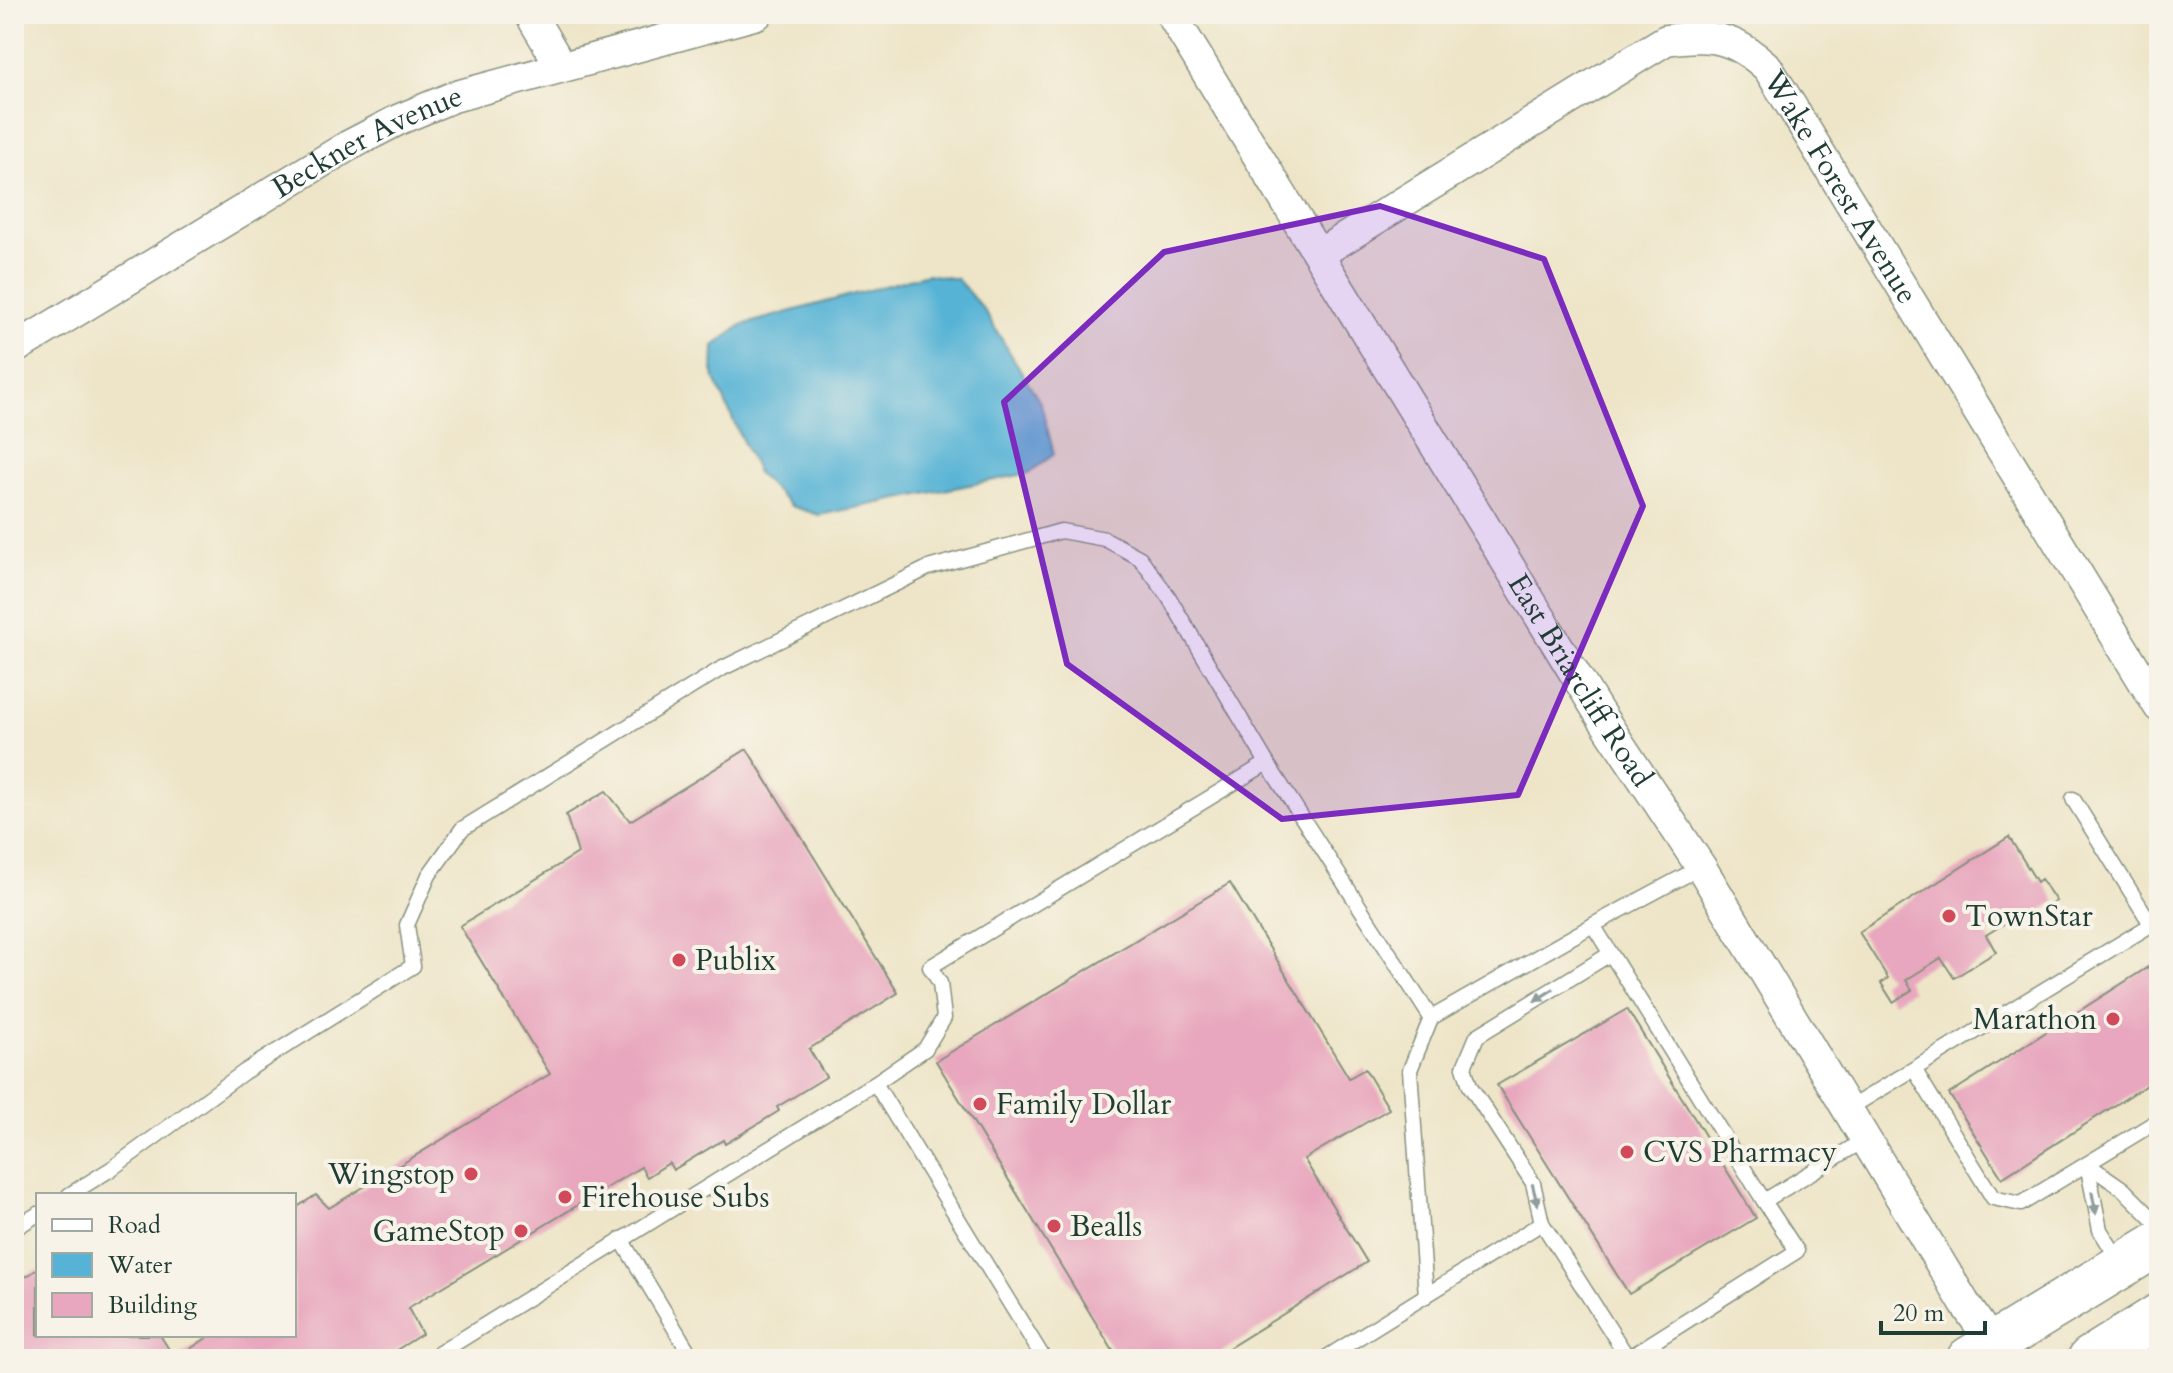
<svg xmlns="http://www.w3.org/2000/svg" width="2173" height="1373" font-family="Cardo,serif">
<rect width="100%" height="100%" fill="#f7f3e8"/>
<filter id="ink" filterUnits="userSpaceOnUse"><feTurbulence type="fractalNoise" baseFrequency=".0125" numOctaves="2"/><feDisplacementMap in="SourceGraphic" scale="16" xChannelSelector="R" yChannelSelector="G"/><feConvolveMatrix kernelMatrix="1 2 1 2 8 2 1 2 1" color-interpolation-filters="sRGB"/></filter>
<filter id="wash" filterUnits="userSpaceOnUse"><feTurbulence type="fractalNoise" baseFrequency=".006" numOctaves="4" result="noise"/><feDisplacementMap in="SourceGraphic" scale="32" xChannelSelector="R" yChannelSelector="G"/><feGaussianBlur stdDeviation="1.8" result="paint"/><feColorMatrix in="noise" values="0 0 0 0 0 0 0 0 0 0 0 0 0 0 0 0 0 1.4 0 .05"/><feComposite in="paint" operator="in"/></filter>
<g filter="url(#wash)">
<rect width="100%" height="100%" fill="#eee5c8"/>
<polygon fill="#57b3d5" stroke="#3b7884" stroke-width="2" points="927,274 957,279 984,310 1041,404 1054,454 1029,473 819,515 791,506 757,473 713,375 714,346 742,325"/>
<g id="blocks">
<g fill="#e8a7be">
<polygon points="747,749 898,993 809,1049 826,1077 777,1107 779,1111 725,1144 723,1140 673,1170 669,1163 647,1177 641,1167 408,1308 422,1334 382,1359 14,1359 14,1284 38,1269 38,1335 160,1335 175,1359 211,1335 294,1335 294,1209 316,1195 329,1208 550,1074 460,926 578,853 566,815 606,791 630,821"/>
<polygon points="2009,837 2037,882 2041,879 2056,901 2026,920 2021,913 1986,935 1996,952 1954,978 1941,958 1906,980 1912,990 1893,1002 1881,983 1888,978 1859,932"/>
<polygon points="1230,883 1349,1078 1365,1069 1389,1109 1304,1159 1367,1262 1211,1359 1118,1359 936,1061"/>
<polygon points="2159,960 2159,1077 2002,1178 1949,1094"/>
<polygon points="1627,1009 1756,1218 1629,1294 1497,1085"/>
</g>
</g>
</g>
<g filter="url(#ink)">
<use href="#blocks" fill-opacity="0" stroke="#86917e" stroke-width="2"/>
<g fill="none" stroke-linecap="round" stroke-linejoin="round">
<g stroke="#86917e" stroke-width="17">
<g id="service">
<polyline points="2073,799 2151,924"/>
<polyline points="1593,925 1701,867"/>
<polyline points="1914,1069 1993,1198 2021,1204 2159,1120"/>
<polyline points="875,1083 1044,1359"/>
<polyline points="1848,1109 2159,920"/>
<polyline points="69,1195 111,1169 244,1072 413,966 407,925 429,875 462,829 719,670 928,568 1061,531 1105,539 1140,558 1168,596 1267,763 1431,1018"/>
<polyline points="1542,1223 1533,1183 1470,1086 1464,1067 1477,1036 1610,954"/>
<polyline points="14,1229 38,1214"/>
<polyline points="621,1239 693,1359"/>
<polyline points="2120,1262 2100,1230 2087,1164 2123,1189 2159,1225"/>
<polyline points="1426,1296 1410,1070 1431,1018 1593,925 1764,1201"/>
<polyline points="430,1359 875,1083 925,1049 944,1018 940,983 930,967 1267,763"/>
<polyline points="1324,1359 1542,1223 1628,1358 1797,1251 1764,1201 1866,1139"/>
</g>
</g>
<g stroke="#86917e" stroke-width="33">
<g id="minor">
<polyline points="530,14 561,66"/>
<path id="s1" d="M1171,14l428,699 102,154 264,437 38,55"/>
<path id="s2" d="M1319,254l347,-214c45,-7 68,-3 102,28l391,639"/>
<path id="s3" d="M14,349l334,-203 52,-27 53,-22 304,-83"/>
</g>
</g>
<g stroke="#86917e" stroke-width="47">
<g id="primary">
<polyline points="1969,1359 2159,1243"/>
<polyline points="2090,1359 2159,1316"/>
</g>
</g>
<use href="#service" stroke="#fff" stroke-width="14"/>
<use href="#minor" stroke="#fff" stroke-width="30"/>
<use href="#primary" stroke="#fff" stroke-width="44"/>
</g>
<defs><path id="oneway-solid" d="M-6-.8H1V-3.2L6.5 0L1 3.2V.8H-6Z" transform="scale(2)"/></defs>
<g fill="#8f9e9a">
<use href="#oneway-solid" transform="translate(1544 995) rotate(148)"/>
<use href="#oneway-solid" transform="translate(1535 1195) rotate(76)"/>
<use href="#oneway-solid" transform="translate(2094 1203) rotate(79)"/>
</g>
</g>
<path fill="#7b2cbf" fill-opacity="0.2" stroke="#7b2cbf" stroke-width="6" stroke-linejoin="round" d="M1380,206l164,53 99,247 -125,289 -236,24 -215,-155 -63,-262 160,-150z"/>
<g fill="#d1495b" stroke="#f7f3e8" stroke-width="3">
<circle cx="1949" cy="916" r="8"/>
<circle cx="679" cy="960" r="8"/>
<circle cx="2113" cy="1019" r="8"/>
<circle cx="980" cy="1104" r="8"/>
<circle cx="1627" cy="1152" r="8"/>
<circle cx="471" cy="1174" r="8"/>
<circle cx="565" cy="1197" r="8"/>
<circle cx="1054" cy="1226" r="8"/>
<circle cx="521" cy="1231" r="8"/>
</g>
<g text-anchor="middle" stroke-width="8" stroke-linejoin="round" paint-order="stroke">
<g font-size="30" fill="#1f3d34" stroke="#f7f3e8">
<text dy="10" stroke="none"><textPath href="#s3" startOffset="410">Beckner Avenue</textPath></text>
<text dy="10" stroke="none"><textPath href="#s2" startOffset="658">Wake Forest Avenue</textPath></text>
<text dy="10" stroke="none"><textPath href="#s1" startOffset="782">East Briarcliff Road</textPath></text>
</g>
<g font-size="30" fill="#1f3d34" stroke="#f7f3e8" text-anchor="start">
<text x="1965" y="926">TownStar</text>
<text x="695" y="970">Publix</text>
<text x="2097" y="1029" text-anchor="end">Marathon</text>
<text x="996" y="1114">Family Dollar</text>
<text x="1643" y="1162">CVS Pharmacy</text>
<text x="455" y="1184" text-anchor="end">Wingstop</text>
<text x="581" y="1207">Firehouse Subs</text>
<text x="1070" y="1236">Bealls</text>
<text x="505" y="1241" text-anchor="end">GameStop</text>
</g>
</g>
<rect width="2173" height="1373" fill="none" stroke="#f7f3e8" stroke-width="48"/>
<rect x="36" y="1193" width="260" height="144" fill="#f7f3e8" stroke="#a1aaa0" stroke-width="2"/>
<rect x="52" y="1219" width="40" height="12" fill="#ffffff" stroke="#a1aaa0" stroke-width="2"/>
<text x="108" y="1233" font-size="24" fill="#1f3d34">Road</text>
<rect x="52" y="1253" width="40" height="24" fill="#57b3d5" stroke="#a1aaa0" stroke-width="2"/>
<text x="108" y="1273" font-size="24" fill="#1f3d34">Water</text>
<rect x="52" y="1293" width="40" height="24" fill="#e8a7be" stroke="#a1aaa0" stroke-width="2"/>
<text x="108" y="1313" font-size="24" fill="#1f3d34">Building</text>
<path d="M1881 1321v12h104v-12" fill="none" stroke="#1f3d34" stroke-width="4"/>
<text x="1893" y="1321" font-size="24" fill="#1f3d34" stroke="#f7f3e8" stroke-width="6" paint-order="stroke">20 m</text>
</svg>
